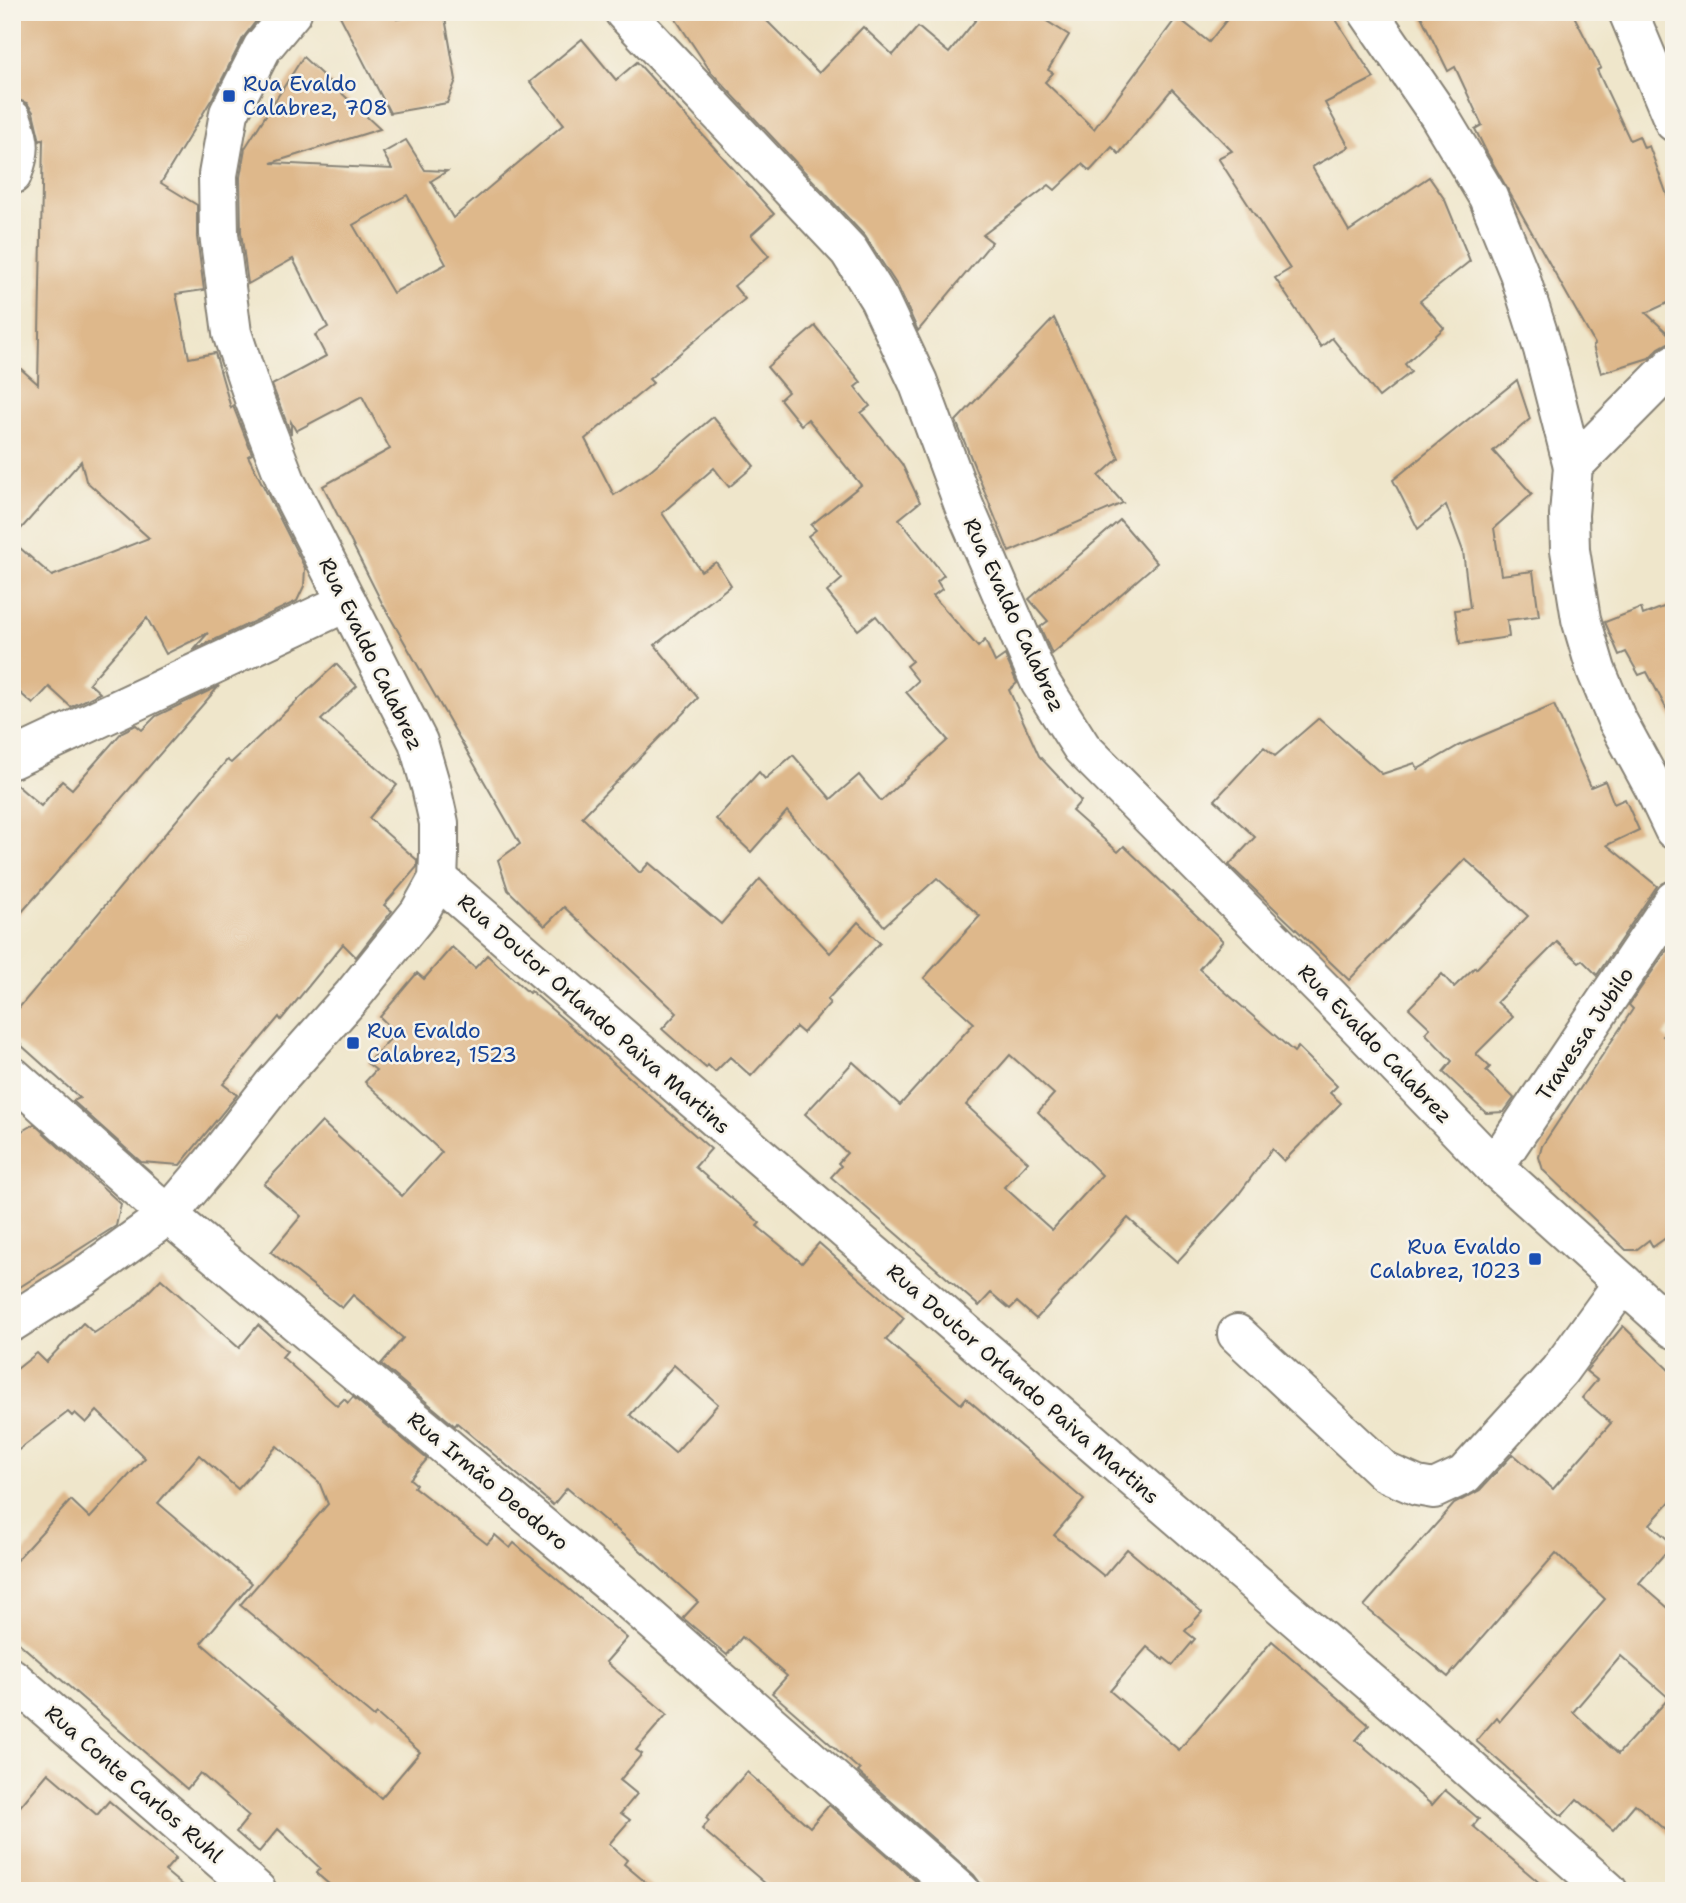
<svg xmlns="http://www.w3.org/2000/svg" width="1686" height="1903" font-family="'Shantell Sans',sans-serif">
<rect width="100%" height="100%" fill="#f7f3e8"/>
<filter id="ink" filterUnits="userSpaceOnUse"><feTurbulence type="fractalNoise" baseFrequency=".0143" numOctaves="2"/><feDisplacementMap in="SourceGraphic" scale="14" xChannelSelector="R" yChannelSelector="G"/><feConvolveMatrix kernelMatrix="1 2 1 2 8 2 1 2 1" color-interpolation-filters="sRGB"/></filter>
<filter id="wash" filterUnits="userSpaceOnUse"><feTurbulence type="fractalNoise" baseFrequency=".00686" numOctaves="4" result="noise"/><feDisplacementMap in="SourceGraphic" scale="28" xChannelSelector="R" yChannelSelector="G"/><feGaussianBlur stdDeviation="1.57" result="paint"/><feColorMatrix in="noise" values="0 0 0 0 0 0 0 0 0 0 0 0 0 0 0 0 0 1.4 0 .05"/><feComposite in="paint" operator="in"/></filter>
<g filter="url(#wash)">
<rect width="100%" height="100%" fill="#efe6cb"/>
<g id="blocks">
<g fill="#deb88b" fill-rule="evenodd">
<polygon points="12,12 263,12 243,38 213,97 161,183 197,205 197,237 204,290 176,294 189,358 215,353 231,408 233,406 252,454 248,456 305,568 304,586 297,601 193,650 208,633 166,654 147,618 89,683 100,693 71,707 49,687 33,704 12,686 12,541 52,576 149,538 86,481 81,461 12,539 12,361 38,384 43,139 40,141 33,112 27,103 12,98"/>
<polygon points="338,12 396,12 397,19 444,12 456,80 447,103 390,113"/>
<polygon points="671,12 758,12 819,73 863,27 893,55 918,27 949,53 982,12 1032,12 1069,35 1048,70 1053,73 1045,82 1094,129 1177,17 1209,42 1233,12 1331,12 1374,78 1325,103 1349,147 1312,167 1349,231 1429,177 1445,200 1470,261 1420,301 1444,328 1405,364 1411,372 1379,397 1332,338 1321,347 1275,278 1290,269 1218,158 1232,151 1172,89 1119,154 1112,147 1090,171 1082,164 1055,190 1049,185 983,235 992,242 918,331 898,287 865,236 711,72"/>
<polygon points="1419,12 1572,12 1601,68 1597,70 1630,140 1639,136 1644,148 1649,146 1674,214 1674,300 1646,313 1674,339 1674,343 1668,343 1659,348 1649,358 1601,373 1593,346 1595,344 1487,153 1475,129 1482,125 1455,67 1448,71"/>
<path d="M582,39l34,41 21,-18 137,152 -23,21 18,21 -35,30 11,13 -96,80 4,4 -68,56 29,56 33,-22 66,-56 41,49 -25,21 -15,-19 -52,45 39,58 15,-9 15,23 -76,60 43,53 -116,119 58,56 9,-10 72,61 39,-45 70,74 28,-31 22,21 -53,57 3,3 -27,30 -7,-6 -45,49 -21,-19 -15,15 -7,-7 -2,3 -44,-39 15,-16 -113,-106 -19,19 -37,-36 -10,-30 22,-16 -138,-241 -59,-117 67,-37 -28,-53 -66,35 -5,-9v12l-19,-49 54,-29 -11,-21 13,-8 -35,-68 -45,25 -7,-52 -1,-55 5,-29 58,-91 77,72 -109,34 121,6 -9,-16 23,-13 19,30 22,1 -16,10 22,37 111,-94 -34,-42zM407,195l39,69 -53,29 -40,-68z"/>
<polygon points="1054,318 1119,458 1099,476 1123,503 1009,552 956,421"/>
<path d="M815,326l46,56 -6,5 15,19 -9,7 41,51 18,38 -21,17 45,56 -7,6 5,8 -9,7 45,51 7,-7 10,22 10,-7 12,28 -8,7 30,66 42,45 -9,10 46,41 6,-6 99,95 -24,28 95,83 4,-5 39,39 -7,7 11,10 -57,58 -12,-12 -36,49 -59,64 -49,-44 -92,101 -19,-17 -7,7 -19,-16 -12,13 -148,-129 10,-11 -3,-3 9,-10 -42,-39 48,-52 47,43 74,-82 -50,-45 56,-62 -43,-38 -53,48 -97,-115 -36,41 -35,-33 43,-47 6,7 28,-24 38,44 28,-24 22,26 67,-61 -42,-48 12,-11 -12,-15 6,-5 -36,-45 -18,14 -31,-38 15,-13 -34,-43 8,-6 -5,-5 50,-40 -53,-66 -7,6 -21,-26 8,-7 -21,-25zM1010,1055l44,39 -16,18 64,63 -50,55 -48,-43 24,-25 -62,-57z"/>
<polygon points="1517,380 1530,419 1493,451 1532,494 1494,528 1501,575 1533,571 1539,616 1507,620 1509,637 1460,644 1455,610 1470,608 1463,551 1446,505 1418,529 1393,480"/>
<polygon points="1120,520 1157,563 1052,654 1040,627 1048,621 1029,599"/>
<polygon points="1674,603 1674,723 1647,672 1639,675 1626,652 1619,655 1605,622 1641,608 1643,615"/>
<polygon points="336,664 357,686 321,720 397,785 369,818 417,860 417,867 384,905 392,911 356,957 343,944 281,1020 279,1017 223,1084 237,1095 180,1165 141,1162 73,1101 80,1098 12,1037 12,1016 227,760 231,763"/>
<polygon points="219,686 52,878 12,923 12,781 41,806 62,781 72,789 122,732 136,725 142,730 156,716"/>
<polygon points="1554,705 1591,787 1605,781 1614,804 1625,799 1639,830 1607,845 1657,886 1597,975 1582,960 1579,962 1557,942 1497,1002 1513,1017 1476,1054 1490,1067 1486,1071 1514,1098 1504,1112 1486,1113 1443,1072 1452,1061 1425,1033 1430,1028 1409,1008 1442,974 1454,987 1475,967 1476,969 1528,916 1465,859 1349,980 1229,865 1255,837 1215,800 1264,747 1275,756 1319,718 1382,774 1415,763 1418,769 1458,746"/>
<polygon points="1674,940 1674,1023 1663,1036 1674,1044 1674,1232 1653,1247 1649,1240 1636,1250 1626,1250 1543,1170 1539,1157 1542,1146 1633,1009 1629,1005"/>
<path d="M452,947l23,21 12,-13 42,38 2,-2 180,158 -16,18 65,56 -3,3 45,37 17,-20 85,75 -18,22 75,64 5,-6 118,102 -30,35 50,41 23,-27 75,63 -17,19 10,8 -22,26 -9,-7 -1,2 -16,-13 -37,44 69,59 93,-109 97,84 -13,15 76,65 13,-15 34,29 -6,7 76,65h-568l-1,-8 -6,-8 -116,-103 2,-2 -88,-77 15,-17 -45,-39 -15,18 -44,-37 15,-16 -85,-76 -1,1 -45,-39 -14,17 -96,-82 -2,3 -74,-62 22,-26 -50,-43 -11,13 -71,-56 30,-36 -37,-32 58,-62 80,74 40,-44 -77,-70 11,-12 -9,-7 29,-30 -16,-16 37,-44 7,6zM674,1365l44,39 -43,49 -45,-38z"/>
<polygon points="34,1124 121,1204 116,1226 12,1292 12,1137"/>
<path d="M161,1279l78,69 19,-23 29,26 -5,6 55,49 7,-7 4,4 5,-6 74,62 -17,20 6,5 -2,3 73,57 8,-9 15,13 4,-5 113,95 -21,24 61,52 -31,36 6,4 -22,26 17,14 -16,19 9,7 -21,24 18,16 -3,4 32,27h-319l-21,-18 4,-5 -42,-39 -19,23 -23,-20 13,-16 -49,-43 -13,16 -175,-152v-72l59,-65 19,18 55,-60 -48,-47 -11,12 -11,-10 -3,3 -4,-4 -56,43v-82l25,-20 9,9 37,-39 11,10 40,-26zM277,1446l42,36 9,22 -88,101 134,112 3,-3 43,38 -39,46 -180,-155 51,-60 -94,-80 41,-48 39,34z"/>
<path d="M1623,1326l51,49v122l-24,27 23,20 -34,39 35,30v225l-39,-34 -22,26 -36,-31 -15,17 -86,-75 21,-24 3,4 105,-122 -49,-46 -108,124 -84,-71 90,-102 26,-14 33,-36 40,35 58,-66 -29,-25 15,-18 -11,-9zM1621,1656l48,42 -51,56 -45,-42z"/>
<polygon points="747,1772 810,1827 829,1805 927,1891 774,1891 702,1829 709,1821 706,1818"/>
<polygon points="48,1773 97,1815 109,1801 176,1858 165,1871 189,1891 12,1891 12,1816"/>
</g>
</g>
</g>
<g filter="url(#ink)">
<use href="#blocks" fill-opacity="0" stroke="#868174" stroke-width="2"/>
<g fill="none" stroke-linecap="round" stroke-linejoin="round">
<g stroke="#868174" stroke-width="42">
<g id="minor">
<polyline points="624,12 849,251 879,299 918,382 964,506 1040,682 1082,748 1331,998 1494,1167 1674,1329"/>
<polyline points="1368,12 1438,114 1488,197 1519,273 1543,349 1573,466"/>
<polyline points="1628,12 1674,122"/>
<path d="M12,119c9,24 9,31 0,56"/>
<polyline points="1674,364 1573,466 1569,515 1570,550 1581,619 1596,670 1616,718 1654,788 1674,830"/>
<polyline points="12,759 347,602"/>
<polyline points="438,879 1405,1712 1608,1891"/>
<polyline points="12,1076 168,1215 612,1585 960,1891"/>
<polyline points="1494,1167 1674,900"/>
<polyline points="12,1322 83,1277 168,1215 212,1163 273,1085 353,995 419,913 438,879 439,855 439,823 431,787 418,742 287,484 254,399 232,333 219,234 218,175 229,113 262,48 292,12"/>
<polyline points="1237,1334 1385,1472 1417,1486 1434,1489 1464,1475 1559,1371 1623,1283"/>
<polyline points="12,1678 257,1891"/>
</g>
</g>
<use href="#minor" stroke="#fff" stroke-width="38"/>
</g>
</g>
<g fill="#1a4fb4" stroke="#f7f3e8" stroke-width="2.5">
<rect x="222" y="89" width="14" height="14" rx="3.5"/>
<rect x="346" y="1036" width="14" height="14" rx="3.5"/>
<rect x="1528" y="1252" width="14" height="14" rx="3.5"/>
</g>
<g text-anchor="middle" stroke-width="5" stroke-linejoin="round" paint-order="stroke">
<g font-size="21" fill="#164399" stroke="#f7f3e8" text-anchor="start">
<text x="243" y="91">Rua Evaldo<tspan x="243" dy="24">Calabrez, 708</tspan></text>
<text x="367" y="1038">Rua Evaldo<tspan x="367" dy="24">Calabrez, 1523</tspan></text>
<text x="1521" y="1254" text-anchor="end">Rua Evaldo<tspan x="1521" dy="24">Calabrez, 1023</tspan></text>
</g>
<g font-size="21" fill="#1c1c1c" stroke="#f7f3e8">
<text transform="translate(1014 615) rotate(65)" y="7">Rua Evaldo Calabrez</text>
<text transform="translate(371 654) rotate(64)" y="7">Rua Evaldo Calabrez</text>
<text transform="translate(594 1014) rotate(41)" y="7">Rua Doutor Orlando Paiva Martins</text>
<text transform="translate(1585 1034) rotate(-56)" y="7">Travessa Jubilo</text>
<text transform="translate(1375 1044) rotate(46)" y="7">Rua Evaldo Calabrez</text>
<text transform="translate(1023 1384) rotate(41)" y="7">Rua Doutor Orlando Paiva Martins</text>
<text transform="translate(488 1481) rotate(40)" y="7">Rua Irmão Deodoro</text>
<text transform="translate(134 1784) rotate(41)" y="7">Rua Conte Carlos Ruhl</text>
</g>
</g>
<rect width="1686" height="1903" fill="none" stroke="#f7f3e8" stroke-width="42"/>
</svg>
